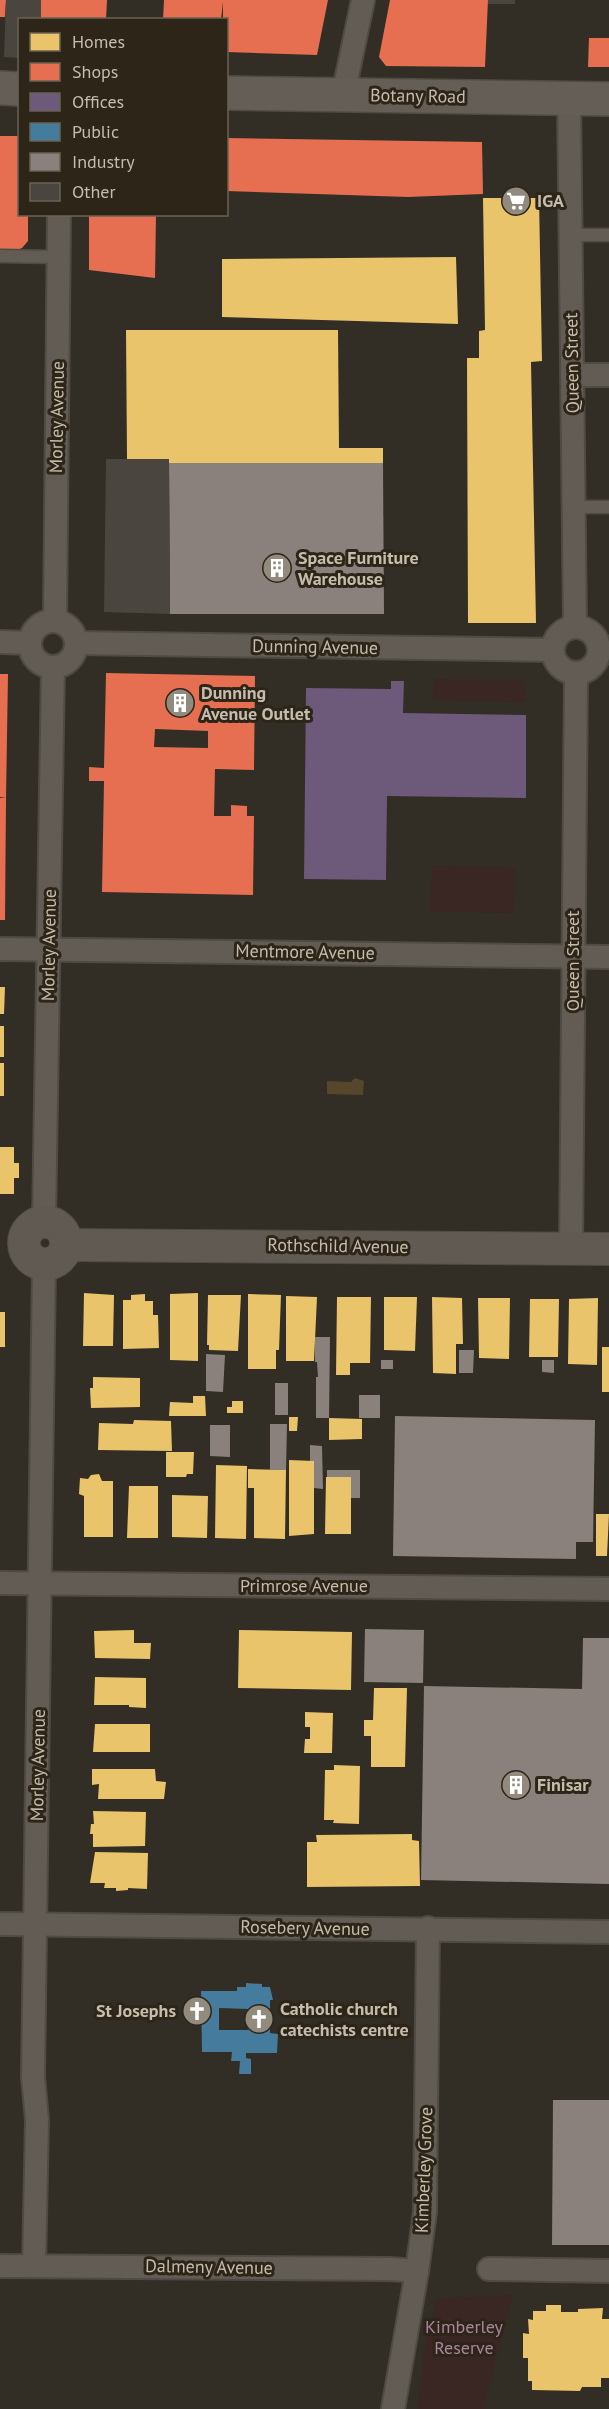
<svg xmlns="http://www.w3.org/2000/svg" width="609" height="2409" font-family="'PT Sans',sans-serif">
<rect width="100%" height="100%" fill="#322d25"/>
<g fill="#3a2623">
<polygon points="434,679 525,681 525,702 433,700"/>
<polygon points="432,866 515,867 514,913 431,912"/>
<polygon points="512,2295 483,2409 418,2409 424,2353 437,2299"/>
</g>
<polygon fill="#56462c" points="355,1078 364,1081 363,1095 327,1094 327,1081 351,1082"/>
<g fill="#e9c46a">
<polygon points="483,198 539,198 542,361 531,362 536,623 468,623 467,358 479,358 479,331 485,330"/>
<polygon points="456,257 458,324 222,317 222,259"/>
<polygon points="126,330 338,330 339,448 383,448 383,463 169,463 169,459 127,460"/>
<polygon points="0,987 5,987 4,1014 0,1014"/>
<rect x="0" y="1026" width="4" height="31"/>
<rect x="0" y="1063" width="4" height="33"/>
<polygon points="0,1147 14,1147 14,1163 19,1163 19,1178 14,1178 14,1194 0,1194"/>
<polygon points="84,1293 114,1295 113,1346 83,1346"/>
<polygon points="198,1293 198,1361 170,1360 170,1294"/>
<polygon points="145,1294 145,1301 153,1301 153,1315 158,1315 159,1348 123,1349 123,1300 131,1300 131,1295"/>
<polygon points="248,1294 281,1295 279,1350 276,1350 276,1369 248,1369"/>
<polygon points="208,1295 241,1295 238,1351 209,1350 209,1345 207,1345"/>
<polygon points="286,1296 317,1297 314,1361 286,1361"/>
<polygon points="337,1297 371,1297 370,1363 350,1363 350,1375 336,1375"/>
<polygon points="384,1297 417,1297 415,1351 384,1350"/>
<polygon points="432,1297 462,1298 463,1344 456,1344 456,1374 433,1373"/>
<polygon points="478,1298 510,1298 509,1359 479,1358"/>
<polygon points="598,1298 597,1365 568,1364 569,1299"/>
<polygon points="530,1299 559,1299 558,1357 529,1357"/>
<rect x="0" y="1312" width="5" height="35"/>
<rect x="602" y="1347" width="7" height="45"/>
<polygon points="93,1377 140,1378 140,1407 91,1408 90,1388 93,1388"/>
<polygon points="193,1396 205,1396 206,1416 169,1416 170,1402 193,1403"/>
<polygon points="232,1401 243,1401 243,1413 227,1413 227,1407 232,1407"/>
<polygon points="289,1417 298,1417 297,1431 289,1431"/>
<polygon points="329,1418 362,1419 362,1439 329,1440"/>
<polygon points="134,1420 171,1421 172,1451 98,1450 99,1423 133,1424"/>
<polygon points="166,1452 194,1452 193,1474 187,1474 186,1477 166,1477"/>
<polygon points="289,1460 314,1461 314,1534 289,1536"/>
<polygon points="216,1465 247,1466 246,1539 215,1538"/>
<polygon points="248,1469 286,1470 285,1539 254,1538 254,1488 248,1488"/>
<polygon points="99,1474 102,1481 113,1481 113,1537 84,1537 84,1496 79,1494 80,1478 88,1479 91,1475"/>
<polygon points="326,1477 351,1477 351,1534 325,1534"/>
<polygon points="129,1486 158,1486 158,1538 127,1538"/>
<polygon points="172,1495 208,1496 207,1538 172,1537"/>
<polygon points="596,1514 609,1514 607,1556 596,1556"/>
<polygon points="134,1630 134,1643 151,1643 150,1659 95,1658 94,1631"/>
<polygon points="239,1630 352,1632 351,1690 238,1688"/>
<polygon points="95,1677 146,1678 146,1708 129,1707 129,1705 94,1705"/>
<polygon points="374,1688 407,1688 405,1767 371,1767 371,1736 364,1736 364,1720 373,1720"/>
<polygon points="305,1712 333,1713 332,1753 304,1753 305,1739 310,1739 310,1727 305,1727"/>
<polygon points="95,1724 150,1724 150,1752 93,1752"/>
<polygon points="334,1765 360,1766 359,1824 333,1823 334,1820 324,1820 325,1770 334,1770"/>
<polygon points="92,1769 155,1769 156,1781 166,1782 164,1799 98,1799 99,1784 92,1785"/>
<polygon points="93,1811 146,1812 145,1846 93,1847 93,1834 90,1834 91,1824 94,1824"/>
<polygon points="412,1834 412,1840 419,1841 420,1886 307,1887 307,1842 317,1842 316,1835"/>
<polygon points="95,1852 148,1853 147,1889 128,1888 128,1890 116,1891 116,1888 104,1888 105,1883 90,1883"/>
<polygon points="546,2305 561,2305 561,2312 578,2312 578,2309 603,2308 602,2319 609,2319 609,2378 601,2378 601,2387 582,2387 580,2391 532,2390 532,2381 528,2381 528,2358 523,2358 523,2333 529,2334 528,2319 533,2320 533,2311 546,2311"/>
</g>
<g fill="#e76f51" fill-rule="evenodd">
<polygon points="0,0 6,0 5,17 0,17"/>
<polygon points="41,0 107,0 106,20 41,20"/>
<polygon points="164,0 328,0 317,55 226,52 226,20 223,20 223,2 221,20 163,20"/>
<polygon points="390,0 488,0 485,67 386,66 379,57"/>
<polygon points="589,38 609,38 609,67 588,67"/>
<polygon points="0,136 20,136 20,214 28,214 28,241 22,248 17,250 0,249"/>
<polygon points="226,138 482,142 483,194 408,197 226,191"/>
<polygon points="89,214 156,214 155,278 89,270"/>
<path d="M106,673l149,3 -1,94 -39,-1 -1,47h17v-11l16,1v10h7l-1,79 -151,-3 2,-111h-15v-14l15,1zM155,729l53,2v17l-54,-1z"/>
<polygon points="0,674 8,674 6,798 0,797"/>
<polygon points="0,798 6,798 5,920 0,920"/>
</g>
<polygon fill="#6d597a" points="391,681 404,681 403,713 526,715 526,798 387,796 386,880 304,879 306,688 391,689"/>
<path fill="#457b9d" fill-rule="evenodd" d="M246,1983l16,1v3h8l3,13h-3v33l8,1 -1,19h-31v5l5,1v15h-12l1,-13h-9l1,-9h-30l-1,-61h36v-4h9zM219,2008l29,1v21h-29z"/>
<g fill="#8a817c">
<polygon points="169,463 383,463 384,614 170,614"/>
<polygon points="315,1337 330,1337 329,1418 316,1418 316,1377 318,1377 317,1362 315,1362"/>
<polygon points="459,1350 474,1350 473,1373 459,1373"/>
<polygon points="206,1354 225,1355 223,1392 206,1391"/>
<rect x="381" y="1360" width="12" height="9"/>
<polygon points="542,1360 554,1360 554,1373 542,1372"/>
<rect x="275" y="1383" width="13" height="32"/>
<rect x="359" y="1395" width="21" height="23"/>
<polygon points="395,1416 595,1420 593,1542 576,1542 576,1559 393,1556"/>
<polygon points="270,1424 287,1424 286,1470 270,1470"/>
<polygon points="210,1425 230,1425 230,1457 210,1456"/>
<polygon points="310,1445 322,1446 323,1489 314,1488 314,1461 310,1461"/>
<polygon points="327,1470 360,1470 360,1498 351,1498 351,1477 327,1477"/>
<polygon points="365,1629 424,1630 423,1683 364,1682"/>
<polygon points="583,1638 609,1638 609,1884 421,1880 424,1686 582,1689"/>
<polygon points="553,2100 609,2100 609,2245 552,2245"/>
</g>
<g fill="#4a453e">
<polygon points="6,0 41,0 41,20 20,20 20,58 4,57"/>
<rect x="488" y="0" width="27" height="4"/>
<polygon points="106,459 169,459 170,614 104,612"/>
</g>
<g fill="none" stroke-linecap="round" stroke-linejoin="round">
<g stroke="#4f4a43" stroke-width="15">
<g id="lane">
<polyline points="570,235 609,235"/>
<polyline points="0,256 58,257"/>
<polyline points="574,507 609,507"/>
</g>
</g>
<g stroke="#4f4a43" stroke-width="26">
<g id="street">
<polyline points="343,95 363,0"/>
<polyline points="569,98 575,627"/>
<polyline points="572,375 609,375"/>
<polyline points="55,620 59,214"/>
<circle cx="53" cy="644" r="23"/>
<circle cx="576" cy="650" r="23"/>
<polyline points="0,642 30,643"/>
<polyline points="77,643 553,650"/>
<polyline points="0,949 609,957"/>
<polyline points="44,1222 53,667"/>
<polyline points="571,1249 576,673"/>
<polyline points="0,1583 609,1589"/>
<polyline points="0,1924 609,1932"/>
<polyline points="0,2266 389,2269 417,2271"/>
<polyline points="34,2266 37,2120 33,2077 44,1265"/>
<polyline points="489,2269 609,2271"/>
<polyline points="393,2409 417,2271 425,2212 428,1928"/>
</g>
</g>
<g stroke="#4f4a42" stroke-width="34">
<g id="secondary">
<circle cx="45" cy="1243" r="21"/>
<polyline points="66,1245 609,1249"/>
</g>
</g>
<g stroke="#4f4a42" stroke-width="36">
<g id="primary">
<polyline points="0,88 20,89"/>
<polyline points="226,93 609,99"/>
</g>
</g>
<use href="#lane" stroke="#625c54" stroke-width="12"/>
<use href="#street" stroke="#625c54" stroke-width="22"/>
<use href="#secondary" stroke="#605a53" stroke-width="32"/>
<use href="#primary" stroke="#645e57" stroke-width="33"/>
</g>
<defs>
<g id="supermarket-disc" transform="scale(1.5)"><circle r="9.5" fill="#928a7d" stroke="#2d2518"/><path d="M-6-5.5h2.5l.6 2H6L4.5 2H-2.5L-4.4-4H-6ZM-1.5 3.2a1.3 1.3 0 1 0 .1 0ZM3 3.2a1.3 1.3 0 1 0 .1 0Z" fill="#fff"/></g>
<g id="building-disc" transform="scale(1.5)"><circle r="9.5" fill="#928a7d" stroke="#2d2518"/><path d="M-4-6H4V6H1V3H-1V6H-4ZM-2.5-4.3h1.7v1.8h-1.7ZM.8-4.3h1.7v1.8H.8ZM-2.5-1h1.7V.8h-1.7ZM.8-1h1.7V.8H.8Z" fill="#fff"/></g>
<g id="church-disc" transform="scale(1.5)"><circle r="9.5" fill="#928a7d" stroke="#2d2518"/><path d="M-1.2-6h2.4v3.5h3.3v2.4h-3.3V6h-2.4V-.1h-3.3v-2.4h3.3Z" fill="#fff"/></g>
</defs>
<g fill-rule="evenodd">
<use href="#supermarket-disc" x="516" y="201"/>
<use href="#building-disc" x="277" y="568"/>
<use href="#building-disc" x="180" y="703"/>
<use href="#building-disc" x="516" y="1785"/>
<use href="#church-disc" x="197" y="2011"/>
<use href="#church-disc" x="259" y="2019"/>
</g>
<g text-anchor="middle" stroke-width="6" stroke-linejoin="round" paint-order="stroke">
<g font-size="18" fill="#c6bcad" stroke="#2d2518">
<text transform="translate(418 96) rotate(1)" y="6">Botany Road</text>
<text transform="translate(572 363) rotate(-91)" y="6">Queen Street</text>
<text transform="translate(57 417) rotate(-89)" y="6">Morley Avenue</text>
<text transform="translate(315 647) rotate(1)" y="6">Dunning Avenue</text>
<text transform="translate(49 945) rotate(-89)" y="6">Morley Avenue</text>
<text transform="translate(305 952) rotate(1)" y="6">Mentmore Avenue</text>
<text transform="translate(573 961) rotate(-90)" y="6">Queen Street</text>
<text transform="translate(338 1246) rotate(1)" y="6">Rothschild Avenue</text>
<text x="304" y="1592">Primrose Avenue</text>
<text transform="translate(38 1765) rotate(-89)" y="6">Morley Avenue</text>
<text transform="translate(305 1928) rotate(1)" y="6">Rosebery Avenue</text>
<text transform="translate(424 2170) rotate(-88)" y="6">Kimberley Grove</text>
<text transform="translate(209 2267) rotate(1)" y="6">Dalmeny Avenue</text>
</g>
<g font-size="18" font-weight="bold" fill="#c6bcad" stroke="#2d2518" text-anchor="start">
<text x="537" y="207">IGA</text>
<text x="298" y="564">Space Furniture<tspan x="298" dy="21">Warehouse</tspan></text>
<text x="201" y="699">Dunning<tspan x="201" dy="21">Avenue Outlet</tspan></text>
<text x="537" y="1791">Finisar</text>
<text x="280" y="2015">Catholic church<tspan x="280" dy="21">catechists centre</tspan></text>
<text x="176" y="2017" text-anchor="end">St Josephs</text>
</g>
<g font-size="18" fill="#ac82a1" stroke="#2d2518">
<text x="464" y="2333">Kimberley<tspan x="464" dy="21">Reserve</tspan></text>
</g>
</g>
<rect x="18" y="18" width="210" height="198" fill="#2d2518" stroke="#6a6154" stroke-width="1.5"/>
<rect x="30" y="33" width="30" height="18" fill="#e9c46a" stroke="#6a6154" stroke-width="1.5"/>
<text x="72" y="48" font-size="18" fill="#c6bcad">Homes</text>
<rect x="30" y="63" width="30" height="18" fill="#e76f51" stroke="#6a6154" stroke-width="1.5"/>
<text x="72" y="78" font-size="18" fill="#c6bcad">Shops</text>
<rect x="30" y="93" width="30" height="18" fill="#6d597a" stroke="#6a6154" stroke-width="1.5"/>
<text x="72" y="108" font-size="18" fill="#c6bcad">Offices</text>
<rect x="30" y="123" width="30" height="18" fill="#457b9d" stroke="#6a6154" stroke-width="1.5"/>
<text x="72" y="138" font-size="18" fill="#c6bcad">Public</text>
<rect x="30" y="153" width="30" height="18" fill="#8a817c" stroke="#6a6154" stroke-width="1.5"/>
<text x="72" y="168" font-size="18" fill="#c6bcad">Industry</text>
<rect x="30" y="183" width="30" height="18" fill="#4a453e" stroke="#6a6154" stroke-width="1.5"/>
<text x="72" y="198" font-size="18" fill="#c6bcad">Other</text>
</svg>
